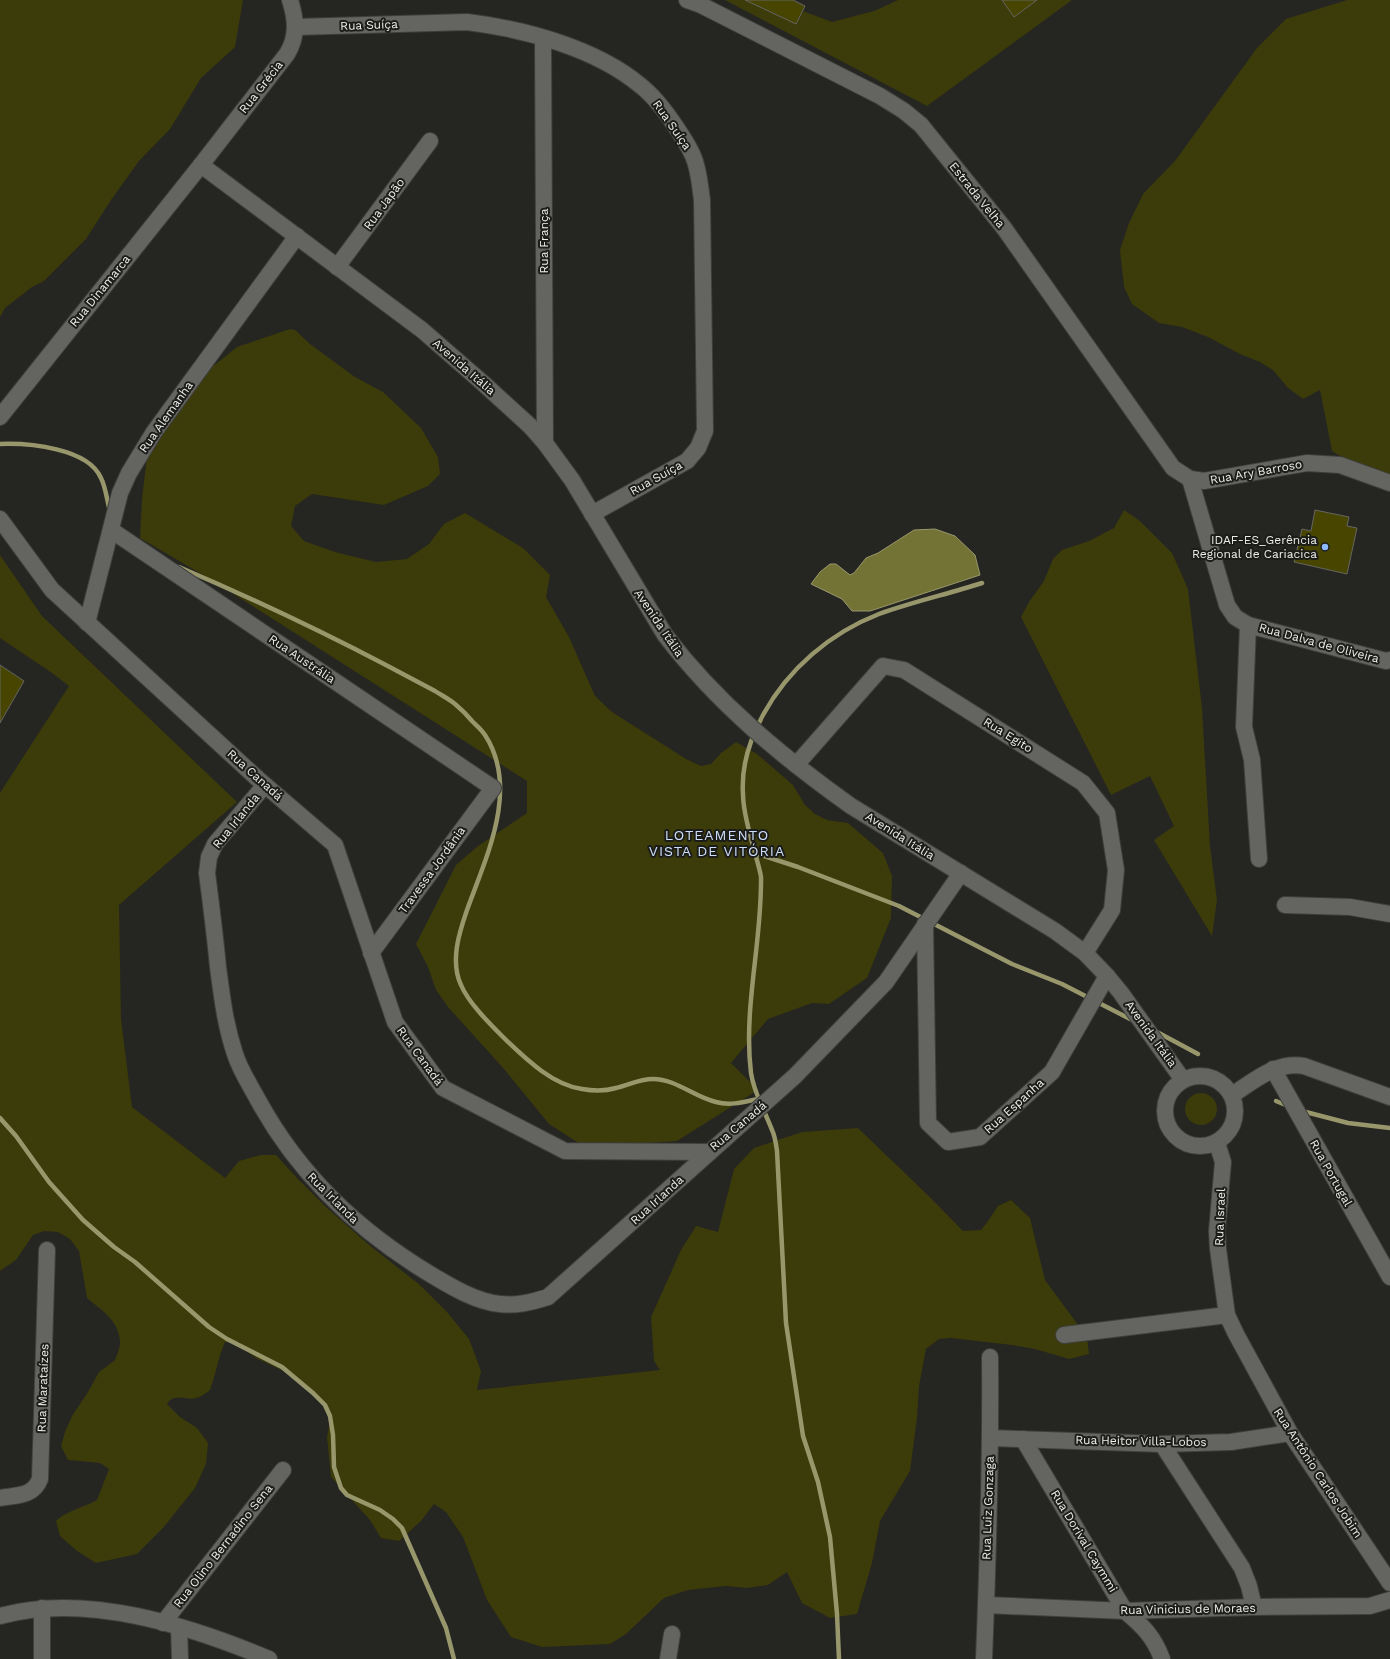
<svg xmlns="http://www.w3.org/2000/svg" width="1390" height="1659" font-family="'Work Sans',sans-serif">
<rect width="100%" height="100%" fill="#252522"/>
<g fill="#3c3b0a">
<polygon points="0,0 243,0 235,47 201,78 170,129 139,161 111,200 86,239 44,281 32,287 5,308 0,317"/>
<polygon points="725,0 745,0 796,24 803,11 832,22 874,11 898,0 1002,0 1014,17 1037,0 1072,0 927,106"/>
<polygon points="1347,0 1390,0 1390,478 1350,462 1332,451 1320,390 1303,399 1288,388 1273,370 1260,362 1240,354 1208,337 1182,327 1159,323 1132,304 1124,287 1120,250 1129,223 1143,194 1175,161 1257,48 1286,19"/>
<polygon points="290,329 295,330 310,344 355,377 383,392 421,428 438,457 440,474 428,486 384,505 312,494 295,506 291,526 304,541 335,552 376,562 407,559 429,544 444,524 465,513 523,548 550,575 546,597 569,637 595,696 612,712 686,759 701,766 711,764 721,753 736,742 757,754 793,785 805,805 815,814 827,820 848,823 883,853 892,876 891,918 867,978 829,1004 812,1003 768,1019 731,1063 758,1090 677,1141 585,1147 549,1124 504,1069 448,1007 436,990 428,967 416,944 456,865 478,846 527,813 527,781 215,582 140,538 142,499 147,456 169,412 206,372 237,347"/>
<polygon points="1124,510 1140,521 1172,553 1188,589 1202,708 1210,846 1217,900 1212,936 1154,840 1174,826 1150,776 1111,795 1021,617 1029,602 1044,581 1053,559 1062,550 1089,541 1114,528"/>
<path d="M0,555l42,61 195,186 -118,103 2,114 11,88 93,71 14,-17 22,-6h15l20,22 30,30 42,37 52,41 27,27 22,27 12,32 -4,19 183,-20 -6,-9 -3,-44 30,-67 15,-24 22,6 16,-63 20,-21 48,-16 56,-4c35,34 71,67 105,103l18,-1 7,-9 10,-15 13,-6 19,18 15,62 42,57 2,17 -20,5 -34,-10 -23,-4 -61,-7 -12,1 -13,10 -7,37 -2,32 -7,53 -30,50 -8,42 -15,51 -27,4 -28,-15 -15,-31 -19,13 -21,3 -21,-2 -38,4 -24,8 -38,36 -16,10 -68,3 -31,-10 -24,-37 -24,-63 -17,-25 -12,-8 -13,17 -22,20 -18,-3 -11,-18 -39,-43 -4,-40 3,-16 -12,-25 -24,-20 -38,-18 -11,-8 -5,-8h-15c-7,16 -9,32 -15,48 -4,3 -9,7 -14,8 -11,3 -21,-6 -29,6l13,13 17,11 11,15 -2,21 -11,24 -32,40 -26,26 -41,9 -19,-12 -17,-15 -4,-15c11,-11 27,-13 41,-21l12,-31 -9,-6 -32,-3 -7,-14 4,-14 7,-16 16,-24 11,-20 16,-12c2,-5 5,-12 5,-18 -1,-22 -18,-31 -33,-44l-8,-47 -9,-12 -12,-7 -14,-1 -11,4 -17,25 -16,11v-478l69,-107 -17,-13 -52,-35z"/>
<circle cx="1201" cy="1109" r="16"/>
</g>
<polygon fill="#747336" stroke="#98976c" points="935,529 955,536 975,555 980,575 870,611 852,611 842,599 811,584 820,572 830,564 836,564 850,575 854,573 866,558 878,553 914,530"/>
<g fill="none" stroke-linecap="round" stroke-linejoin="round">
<g stroke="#98976c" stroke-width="4.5">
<path d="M0,444c29,-1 88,4 101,34 5,10 6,23 9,33"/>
<path d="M179,567c70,30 138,62 205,97 17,9 34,18 51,27 6,4 14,8 20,13 6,5 12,11 17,17 4,4 10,9 13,14 35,54 1,122 -18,175 -8,23 -17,51 -6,75 8,19 31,41 46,56 20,19 46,44 75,48 11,2 24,2 34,-1 13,-3 23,-9 37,-9 23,0 41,18 63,23 14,4 28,0 42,-3"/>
<polyline points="755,853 798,867 899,906 1012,964 1062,984 1134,1021"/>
<polyline points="1157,1032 1198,1054"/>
<polyline points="1276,1101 1288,1106"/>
<polyline points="1302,1111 1348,1123 1390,1128"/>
<polyline points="0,1118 16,1136 49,1182 83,1220 114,1247 135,1262 209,1327 227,1339 282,1367 313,1393 325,1405 330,1416 333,1435 334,1467 341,1488 347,1495 380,1510 393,1519 402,1528 446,1628 454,1659"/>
<path d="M839,1659l-2,-45 -7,-77 -12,-55 -15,-46 -17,-113 -9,-172c-1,-7 -2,-15 -5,-21 -7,-19 -18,-36 -21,-57 -8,-65 11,-130 10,-196 -1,-7 -4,-16 -6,-24 -5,-19 -12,-40 -12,-59 -2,-28 7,-55 20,-79 25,-46 67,-82 116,-101 33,-12 69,-20 103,-31"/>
</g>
</g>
<g fill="#474500" stroke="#666662">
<polygon points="745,0 793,0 805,6 796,24"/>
<polygon points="1002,0 1037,0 1014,17"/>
<polygon points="1315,510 1349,517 1347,526 1357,528 1347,574 1294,562 1302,529 1311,531"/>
<polygon points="0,665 24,681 0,723"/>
</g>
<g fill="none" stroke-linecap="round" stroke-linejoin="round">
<g stroke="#3f3f3d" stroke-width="18">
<g id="minor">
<polyline points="687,0 701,5 880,96 904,111 921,125 1004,228 1173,468 1190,479 1204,481 1307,463 1340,465 1390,483"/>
<path d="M296,27l171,-5c57,7 129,26 174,64 14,11 25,26 35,41 6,9 13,19 17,29 6,13 7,30 9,44l3,231 -7,17 -11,13 -95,53"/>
<polyline points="543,38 545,443"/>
<path d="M201,165l221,165 62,54 46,42 15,17 27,37 93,155c51,67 117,122 186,171l204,125 30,22 22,23 14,17 62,87"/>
<polyline points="337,267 430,141"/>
<path d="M0,417l201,-252 86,-111c11,-18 9,-35 3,-54"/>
<polyline points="1190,479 1227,605 1235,617 1248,625 1244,727 1252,760 1259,859"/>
<polyline points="0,519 52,590 258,779 335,845 395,1022 443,1088 565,1151 710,1152 795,1076 886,982 961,873"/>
<polyline points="111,530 493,788 371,953"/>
<polyline points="87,623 120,493 129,473 154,432 297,236"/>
<polyline points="1248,625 1386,661 1390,660"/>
<polyline points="796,765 883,666 904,670 1083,783 1107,813 1116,870 1112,910 1085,953"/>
<path d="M265,785l-50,59 -6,13 -2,16c4,31 8,62 11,94 4,30 7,57 17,87 5,16 15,31 23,46 41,75 99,130 172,174 20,12 46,28 70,30 17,2 32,-2 48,-7l162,-145"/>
<polyline points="1285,905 1350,907 1390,914"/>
<polyline points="925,924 928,1123 948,1142 980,1137 1052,1072 1107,976"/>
<polyline points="1273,1069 1390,1277"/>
<circle cx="1200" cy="1111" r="35"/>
<path d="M1232,1095c22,-14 44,-34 72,-29l86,31"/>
<polyline points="1217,1143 1223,1162 1217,1231 1218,1249 1227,1315 1236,1334 1290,1433 1390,1583"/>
<polyline points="1064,1335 1227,1315"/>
<polyline points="990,1438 1162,1444 1231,1442 1290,1433"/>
<path d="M1023,1439l102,172c18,15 29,26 37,48"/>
<polyline points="1162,1444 1242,1568 1249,1586 1254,1607"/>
<path d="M0,1498c16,-3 33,-1 40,-19l7,-229"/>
<polyline points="986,1605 1125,1611 1254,1607 1370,1606 1390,1600"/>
<path d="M0,1616c86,-24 190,10 269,43"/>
<polyline points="163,1623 283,1470"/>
<polyline points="179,1627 180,1659"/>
<polyline points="42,1659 42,1608"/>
<polyline points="668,1659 672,1634"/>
<path d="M984,1659c4,-101 7,-202 6,-302"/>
</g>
</g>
<use href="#minor" stroke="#646561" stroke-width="16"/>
</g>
<circle fill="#8cb9fc" stroke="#1c1c19" stroke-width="1.5" cx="1325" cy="547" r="4"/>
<g text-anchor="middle" stroke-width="4" stroke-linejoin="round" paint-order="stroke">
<g font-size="12" fill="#ececea" stroke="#1c1c19">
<text transform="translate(369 25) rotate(-2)" y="4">Rua Suíça</text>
<text transform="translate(261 87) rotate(-52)" y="4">Rua Grécia</text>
<text transform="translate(672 125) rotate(55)" y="4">Rua Suíça</text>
<text transform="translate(977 195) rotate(51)" y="4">Estrada Velha</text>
<text transform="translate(384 204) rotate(-54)" y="4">Rua Japão</text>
<text transform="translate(544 241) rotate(-90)" y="4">Rua França</text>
<text transform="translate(100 291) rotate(-51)" y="4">Rua Dinamarca</text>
<text transform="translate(464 367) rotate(41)" y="4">Avenida Itália</text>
<text transform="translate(166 417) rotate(-55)" y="4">Rua Alemanha</text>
<text transform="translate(1256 472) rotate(-10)" y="4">Rua Ary Barroso</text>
<text transform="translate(656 478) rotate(-29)" y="4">Rua Suíça</text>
<text transform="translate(659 623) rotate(56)" y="4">Avenida Itália</text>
<text transform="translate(1319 643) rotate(15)" y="4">Rua Dalva de Oliveira</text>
<text transform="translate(302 659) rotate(34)" y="4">Rua Austrália</text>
<text transform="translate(1008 735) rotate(32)" y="4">Rua Egito</text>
<text transform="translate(255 775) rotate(42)" y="4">Rua Canadá</text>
<text transform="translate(236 821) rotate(-51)" y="4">Rua Irlanda</text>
<text transform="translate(900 836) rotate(32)" y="4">Avenida Itália</text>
<text transform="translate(432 870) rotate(-54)" y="4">Travessa Jordânia</text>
<text transform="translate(1151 1034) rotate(54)" y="4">Avenida Itália</text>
<text transform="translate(420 1056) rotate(54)" y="4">Rua Canadá</text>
<text transform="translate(1014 1106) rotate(-42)" y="4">Rua Espanha</text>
<text transform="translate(738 1126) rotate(-40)" y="4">Rua Canadá</text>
<text transform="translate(1331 1173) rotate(61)" y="4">Rua Portugal</text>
<text transform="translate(333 1198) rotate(45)" y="4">Rua Irlanda</text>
<text transform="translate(657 1200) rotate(-42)" y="4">Rua Irlanda</text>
<text transform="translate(1220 1217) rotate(-88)" y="4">Rua Israel</text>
<text transform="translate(43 1388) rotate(-88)" y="4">Rua Marataízes</text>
<text transform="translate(1141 1441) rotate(1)" y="4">Rua Heitor Villa-Lobos</text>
<text transform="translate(1318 1473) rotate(57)" y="4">Rua Antônio Carlos Jobim</text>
<text transform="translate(988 1508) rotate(-88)" y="4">Rua Luiz Gonzaga</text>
<text transform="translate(1084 1541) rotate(59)" y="4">Rua Dorival Caymmi</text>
<text transform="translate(223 1546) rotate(-52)" y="4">Rua Olino Bernadino Sena</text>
<text transform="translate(1188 1609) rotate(-1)" y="4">Rua Vinicius de Moraes</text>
</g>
<g font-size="12" fill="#ececea" stroke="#1c1c19" text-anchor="end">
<text x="1317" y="544">IDAF-ES_Gerência<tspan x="1317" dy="14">Regional de Cariacica</tspan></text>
</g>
<g font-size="14" letter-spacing="1" fill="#cee0f9" stroke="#1c1c19">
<text x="717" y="840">LOTEAMENTO<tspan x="717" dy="16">VISTA DE VITÓRIA</tspan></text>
</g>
</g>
</svg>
